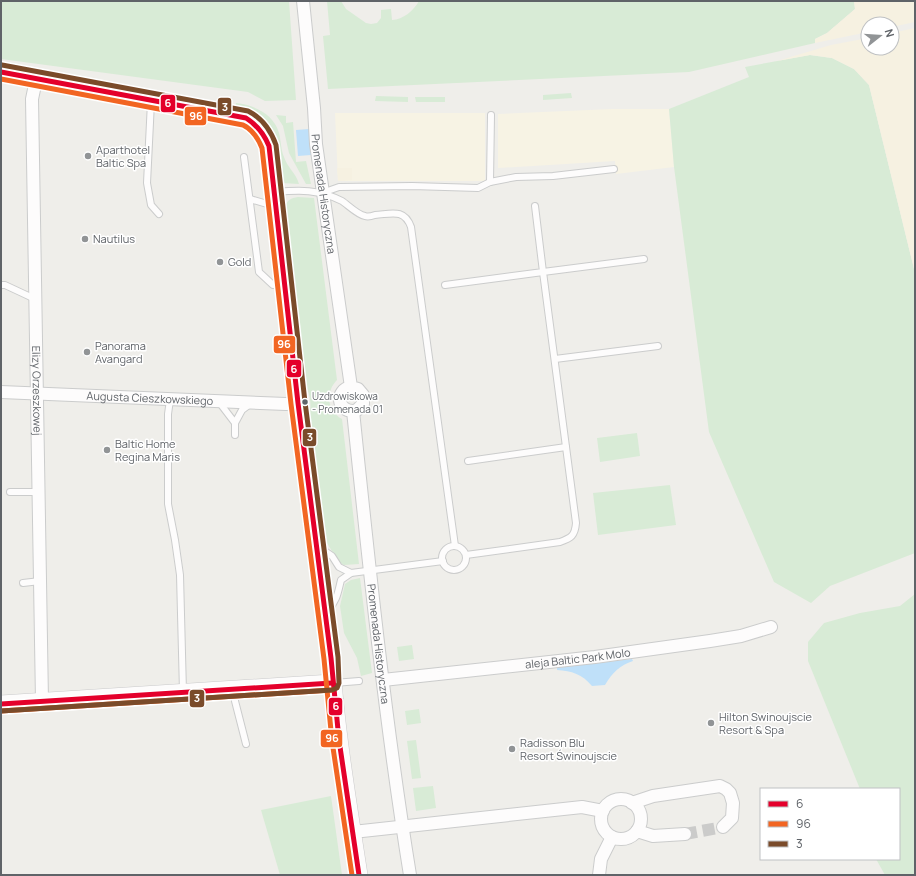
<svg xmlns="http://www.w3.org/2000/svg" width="916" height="876" font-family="Manrope,sans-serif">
<rect width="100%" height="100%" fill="#efeeea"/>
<g fill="#f7f3e4">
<polygon points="612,109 669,109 674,167 616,174 615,161 498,168 498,114"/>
<polygon points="335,113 485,113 485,181 338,181"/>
</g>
<g fill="#d8ebd6">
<polygon points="1,1 289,1 296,100 265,101 248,92 1,59"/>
<path d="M327,1h14l5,8 20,14 5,1 6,-1 4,-5v-8l10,-1 1,11c11,0 22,-10 27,-19h435l1,8 -28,24 -12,6v4l-126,29 -361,17 -5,-53 7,-1z"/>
<polygon points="810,55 832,58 854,69 869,85 915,273 915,553 830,586 811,603 774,582 709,432 674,167 669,109 749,77 745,67"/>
<polygon points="571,93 572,98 543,100 543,95"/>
<polygon points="376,96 408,97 408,102 375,101"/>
<polygon points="415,97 445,97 445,102 416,102"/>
<path d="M236,103c18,2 38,11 43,30 2,8 2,17 5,24 3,10 12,16 15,27l-18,-1c-3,-21 -1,-55 -22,-67 -7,-4 -16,-6 -24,-9z"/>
<polygon points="276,115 286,116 286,123 293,122 296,162 306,161 311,184 306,184 289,153 283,126"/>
<path d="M298,197l16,1 23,182c-12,12 -10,31 5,39l17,145 -15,1 -5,-3 -16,-25 -14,-116c2,-12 3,-25 -4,-36l-20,-178c2,-7 6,-9 13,-10z"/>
<polygon points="637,433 640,456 600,462 597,438"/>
<polygon points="670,485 676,525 598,535 593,493"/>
<polygon points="360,578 372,673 361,676 357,658 344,633 340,606 345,584 351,580"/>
<polygon points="915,594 915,875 885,875 876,859 899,859 899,789 860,789 808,661 808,642 824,623 860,613 900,606"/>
<polygon points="412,645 414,659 399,661 397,647"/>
<polygon points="419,709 421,723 407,725 405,711"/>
<polygon points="416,740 421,778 412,779 407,741"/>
<polygon points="433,786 436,808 416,811 413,788"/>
<polygon points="331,796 342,875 280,875 261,810"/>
</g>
<g fill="#f6f1e1">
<polygon points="854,1 915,1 915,22 892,27 892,24 868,24 868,32 815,43 815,39 827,33 855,9"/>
<polygon points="915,28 915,273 869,85 854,69 832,58 810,55 777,61 831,45 868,38 868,48 892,48 892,33"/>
<polygon points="337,168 352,168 352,180 338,181"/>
</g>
<g fill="#bfe0f9">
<polygon points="309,129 311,155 298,156 296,130"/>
<path d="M632,659l1,2c-13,4 -21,12 -28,24l-13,1c-10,-12 -20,-15 -35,-16v-2z"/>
</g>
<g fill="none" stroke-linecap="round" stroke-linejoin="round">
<polyline stroke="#cbcbca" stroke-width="12" stroke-dasharray="12 6" stroke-linecap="butt" points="685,834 723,827"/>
<g stroke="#cbcccc" stroke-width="8">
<g id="lane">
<polyline points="151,102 147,183 151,205 159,214"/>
<polyline points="244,157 259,272 273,285 284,285"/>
<polyline points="490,182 491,115"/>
<path d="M275,192c25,-2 43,-3 67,9 6,4 16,14 23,15 3,1 7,0 10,-1 16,-1 29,-7 36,12l44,319"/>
<polyline points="322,193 339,187 412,186 478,188 490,182 516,177 553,176 614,169"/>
<polyline points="250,199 274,206"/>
<polyline points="1,285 5,285 35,299"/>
<polyline points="445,285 543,272 535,206"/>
<polyline points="555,359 658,346"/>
<polyline points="170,400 168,414 168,504 175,540 180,575 183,692"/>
<polyline points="219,402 235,423 242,410 250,404"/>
<polyline points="235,423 235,435"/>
<polyline points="468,461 566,447"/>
<polyline points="10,492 38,492"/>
<circle cx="454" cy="558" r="12"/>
<polyline points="319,547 332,556 339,567 351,573"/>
<path d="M466,555l94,-13c11,-4 15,-6 16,-19l-33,-251 101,-13"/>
<polyline points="23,583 40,581"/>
<path d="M328,610c9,-9 10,-18 13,-30l10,-7 92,-12"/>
<polyline points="334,683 359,681"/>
<polyline points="235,691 235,701 246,744"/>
</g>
</g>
<g stroke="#cbcccc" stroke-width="14">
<g id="street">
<path id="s1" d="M303,1l11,107 2,36 35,243 7,2 5,6v9l-6,6 -4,1c16,155 32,310 57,464"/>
<path id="s2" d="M36,80l-4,19 10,602"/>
<path d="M351,387c-16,3 -14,24 2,24"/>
<path id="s3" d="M1,392l285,12 12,-1"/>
<path id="s4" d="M383,680l212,-23 115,-16 31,-5 30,-9"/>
<circle cx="621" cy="819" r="20"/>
<polyline points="632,803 653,796 720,786 726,789 730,793 733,803 732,818 723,827"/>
<polyline points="637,831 653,836 685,834"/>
<polyline points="353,832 582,807 603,811"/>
<polyline points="599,875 601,859 612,837"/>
</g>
</g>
<g stroke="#cacacb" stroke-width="18">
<g id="secondary">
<path d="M1,72l245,46c12,7 18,15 23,28l29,257 33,255c5,73 17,145 28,217"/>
<polyline points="1,704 332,683"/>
</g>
</g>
<use href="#lane" stroke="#fdfcfc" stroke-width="6"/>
<use href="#street" stroke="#fdfcfc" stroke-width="12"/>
<use href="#secondary" stroke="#fdfcfc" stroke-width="17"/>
<g stroke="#fff" stroke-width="8">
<g id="bus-1">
<path d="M1,72l245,46c11,7 18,16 23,28l29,257 33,255 8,82 20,135"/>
<polyline points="1,704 332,683"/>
</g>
</g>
<g stroke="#fff" stroke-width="8">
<g id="bus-2">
<path d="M1,79l242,46c10,5 15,13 19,23l29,256 33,255 8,82 20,134"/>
<polyline points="1,711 332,690"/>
</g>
</g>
<g stroke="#fff" stroke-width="8">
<path id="bus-3" d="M1,711l331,-21 5,-2 2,-5 -1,-26 -33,-255 -29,-257c-5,-14 -14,-27 -28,-34l-246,-46"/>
</g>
<use href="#bus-1" stroke="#e4002b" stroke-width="5"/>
<use href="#bus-2" stroke="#f26522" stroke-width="5"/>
<use href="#bus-3" stroke="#7a4b2a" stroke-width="5"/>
</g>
<g fill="#919496" stroke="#fff" stroke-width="1.5">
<circle cx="88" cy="156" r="4"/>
<circle cx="85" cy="239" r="4"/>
<circle cx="220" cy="262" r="4"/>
<circle cx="87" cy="352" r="4"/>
<circle cx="107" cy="450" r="4"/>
<circle cx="711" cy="723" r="4"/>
<circle cx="512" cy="749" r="4"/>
</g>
<circle fill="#5f6368" stroke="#fff" stroke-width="1.5" cx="305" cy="402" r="3.5"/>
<g text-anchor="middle" stroke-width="3" stroke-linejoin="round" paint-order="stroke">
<g font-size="10" fill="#5f6368" stroke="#fff" text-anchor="start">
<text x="312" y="400">Uzdrowiskowa<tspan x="312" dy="13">- Promenada 01</tspan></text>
</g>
<g font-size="11" fill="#5f6368" stroke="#fff" text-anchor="start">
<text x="96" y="154">Aparthotel<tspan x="96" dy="13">Baltic Spa</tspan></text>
<text x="93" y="243">Nautilus</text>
<text x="228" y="266">Gold</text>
<text x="95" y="350">Panorama<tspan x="95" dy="13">Avangard</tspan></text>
<text x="115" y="448">Baltic Home<tspan x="115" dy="13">Regina Maris</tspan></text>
<text x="719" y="721">Hilton Swinoujscie<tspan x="719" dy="13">Resort &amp; Spa</tspan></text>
<text x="520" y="747">Radisson Blu<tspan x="520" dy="13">Resort Świnoujscie</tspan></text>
</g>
<g font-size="11" fill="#5f6368" stroke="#fff">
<text dy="4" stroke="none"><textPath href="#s1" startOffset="194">Promenada Historyczna</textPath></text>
<text dy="4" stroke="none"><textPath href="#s2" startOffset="311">Elizy Orzeszkowej</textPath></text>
<text dy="4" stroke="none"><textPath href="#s3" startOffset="149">Augusta Cieszkowskiego</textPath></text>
<text dy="4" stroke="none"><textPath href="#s1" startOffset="660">Promenada Historyczna</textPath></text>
<text dy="4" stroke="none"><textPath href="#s4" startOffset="196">aleja Baltic Park Molo</textPath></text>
</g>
</g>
<g stroke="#fff" stroke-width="1.5">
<rect x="160" y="94" width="16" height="19" rx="4" fill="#e4002b"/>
<rect x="217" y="97" width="15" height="19" rx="4" fill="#7a4b2a"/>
<rect x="184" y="106" width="23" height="20" rx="4" fill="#f26522"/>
<rect x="273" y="335" width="23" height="19" rx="4" fill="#f26522"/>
<rect x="286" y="359" width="16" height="19" rx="4" fill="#e4002b"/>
<rect x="302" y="428" width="15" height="19" rx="4" fill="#7a4b2a"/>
<rect x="189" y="689" width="16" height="19" rx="4" fill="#7a4b2a"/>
<rect x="328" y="697" width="15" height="19" rx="4" fill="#e4002b"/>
<rect x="320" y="729" width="23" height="19" rx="4" fill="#f26522"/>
</g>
<g font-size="11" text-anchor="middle" font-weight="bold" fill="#fff">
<text x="168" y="107">6</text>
<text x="225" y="111">3</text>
<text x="196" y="120">96</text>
<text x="284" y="348">96</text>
<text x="294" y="373">6</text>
<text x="310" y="441">3</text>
<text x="197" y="702">3</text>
<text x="336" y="710">6</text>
<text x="332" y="742">96</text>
</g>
<rect width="916" height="876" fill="none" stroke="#5f6368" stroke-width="4"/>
<rect x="760" y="788" width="140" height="72" fill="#ffffff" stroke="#bfc1c3"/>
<rect x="768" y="801" width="20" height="6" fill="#e4002b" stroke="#bfc1c3"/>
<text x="796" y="808" font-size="12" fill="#5f6368">6</text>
<rect x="768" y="821" width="20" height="6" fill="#f26522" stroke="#bfc1c3"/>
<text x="796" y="828" font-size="12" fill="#5f6368">96</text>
<rect x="768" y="841" width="20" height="6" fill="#7a4b2a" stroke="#bfc1c3"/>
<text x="796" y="848" font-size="12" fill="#5f6368">3</text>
<g transform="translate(880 36) rotate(73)"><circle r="19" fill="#ffffff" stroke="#bfc1c3"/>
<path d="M0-3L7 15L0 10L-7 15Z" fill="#919496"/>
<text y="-6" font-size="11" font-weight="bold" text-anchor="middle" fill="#5f6368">N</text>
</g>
</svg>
